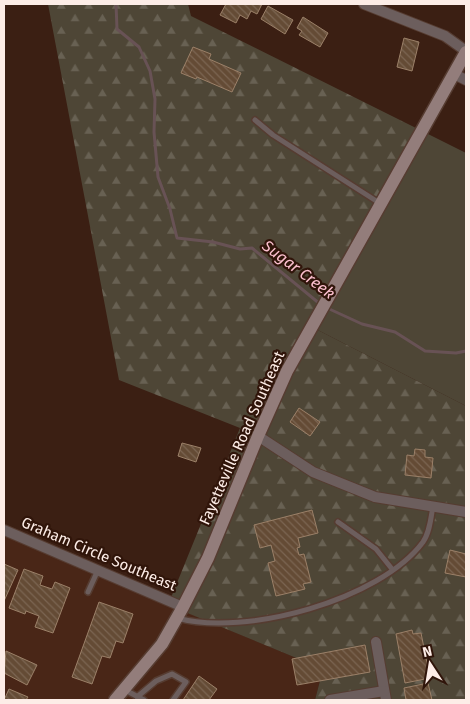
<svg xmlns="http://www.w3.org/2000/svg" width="470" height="704" font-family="'Fira Sans',sans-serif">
<defs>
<pattern id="forest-firs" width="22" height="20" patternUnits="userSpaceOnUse" patternTransform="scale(1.25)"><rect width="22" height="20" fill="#4e4636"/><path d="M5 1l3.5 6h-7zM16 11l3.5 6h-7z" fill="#686153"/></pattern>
<pattern id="building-back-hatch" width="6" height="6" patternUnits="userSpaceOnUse" patternTransform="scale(1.25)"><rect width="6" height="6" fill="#644b35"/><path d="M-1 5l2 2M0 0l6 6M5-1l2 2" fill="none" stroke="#7b6552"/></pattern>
</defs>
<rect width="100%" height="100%" fill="#3b1f13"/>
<polygon fill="#492617" points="4,536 323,669 315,700 4,700"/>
<polygon fill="#4e4636" points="422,131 466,153 466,406 306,324"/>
<polygon fill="url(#forest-firs)" points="48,4 188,4 191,16 422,131 306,324 466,406 466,700 315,700 323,669 168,605 240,428 119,380"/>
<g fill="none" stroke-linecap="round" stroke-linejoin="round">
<g stroke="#685255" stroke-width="3">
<polyline points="116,4 117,29 139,47 150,71 155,99 154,132 158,177 170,209 177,238 213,242 240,249 252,248 320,304"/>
<polyline points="325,307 362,324 395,332 425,351 456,353 466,351"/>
</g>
</g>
<g fill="url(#building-back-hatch)" stroke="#9b8068">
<polygon points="226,4 262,4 257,14 251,11 247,19 240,15 236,23 220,15"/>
<polygon points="268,6 293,20 285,34 261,19"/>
<polygon points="303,17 328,33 320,47 299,35 302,31 297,28"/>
<polygon points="404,38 419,42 412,71 397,67"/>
<polygon points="193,47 211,54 209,59 241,73 232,92 197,77 196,79 181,73"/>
<polygon points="299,408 320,422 310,436 290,422"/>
<polygon points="182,443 201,448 196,462 178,456"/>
<polygon points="415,449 425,450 425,457 433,458 431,478 405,475 407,455 414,456"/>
<polygon points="312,510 318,533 298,538 300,547 297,548 299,555 304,554 311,582 303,584 305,589 276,596 268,563 275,561 271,545 260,548 254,525"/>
<polygon points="450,550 466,554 466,577 445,573"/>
<polygon points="4,564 18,570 4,601"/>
<polygon points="24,569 43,576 40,585 52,589 55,582 70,588 53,633 35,627 39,616 26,611 25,614 9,608"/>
<polygon points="99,602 133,614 123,643 116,641 110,658 102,656 92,684 72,677"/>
<polygon points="412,630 413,634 421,633 430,678 405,683 396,634"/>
<polygon points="365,645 370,672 297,685 292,659"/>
<polygon points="6,651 37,665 27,685 4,673"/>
<polygon points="199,676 217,689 209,700 183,700"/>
<polygon points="428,683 432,700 406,700 404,688"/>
<polygon points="9,689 28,697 26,700 4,700"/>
</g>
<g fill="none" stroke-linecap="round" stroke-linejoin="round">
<g stroke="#563c31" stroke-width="8">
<g id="lane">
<polyline points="255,120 273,135 381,204"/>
<polyline points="338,522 376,549 392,569"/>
<polyline points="88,592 98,570"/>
<path d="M177,618c68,19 203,-18 246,-76 7,-10 8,-25 10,-36"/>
<polyline points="125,690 144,700"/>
<polyline points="137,697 156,681 172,674 186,682 173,700"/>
</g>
</g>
<g stroke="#563c31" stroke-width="12">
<g id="street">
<polyline points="364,4 445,36 466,51"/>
<polyline points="454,74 466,80"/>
<polyline points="258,436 313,472 375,497 466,512"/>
<polyline points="4,530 183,607"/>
<polyline points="376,642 386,700"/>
<polyline points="330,700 384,691"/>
</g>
</g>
<g stroke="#563c31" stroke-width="15">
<polyline id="secondary" points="115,700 162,644 183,607 208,558 258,436 287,371 466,52"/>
</g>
<use href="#lane" stroke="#6c5e5d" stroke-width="5"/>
<use href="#street" stroke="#6c5e5d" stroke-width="10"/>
<use href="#secondary" stroke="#937d7b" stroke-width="12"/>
</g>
<g text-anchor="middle" stroke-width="4.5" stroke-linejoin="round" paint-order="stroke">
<g font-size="15" fill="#fdede7" stroke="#30150a">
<text transform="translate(242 438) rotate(-66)" y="5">Fayetteville Road Southeast</text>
<text transform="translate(99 554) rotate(23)" y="5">Graham Circle Southeast</text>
</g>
<g font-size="16" font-style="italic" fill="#fbbfce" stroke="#30150a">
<text transform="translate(299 269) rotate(37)" y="6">Sugar Creek</text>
</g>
</g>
<rect width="470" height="704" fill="none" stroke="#fdede7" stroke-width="10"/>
<g transform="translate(430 664) rotate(348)" stroke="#30150a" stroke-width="4" paint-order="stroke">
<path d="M0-4L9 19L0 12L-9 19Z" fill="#fdede7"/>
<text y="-8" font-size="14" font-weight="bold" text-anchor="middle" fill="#fdede7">N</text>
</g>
</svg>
